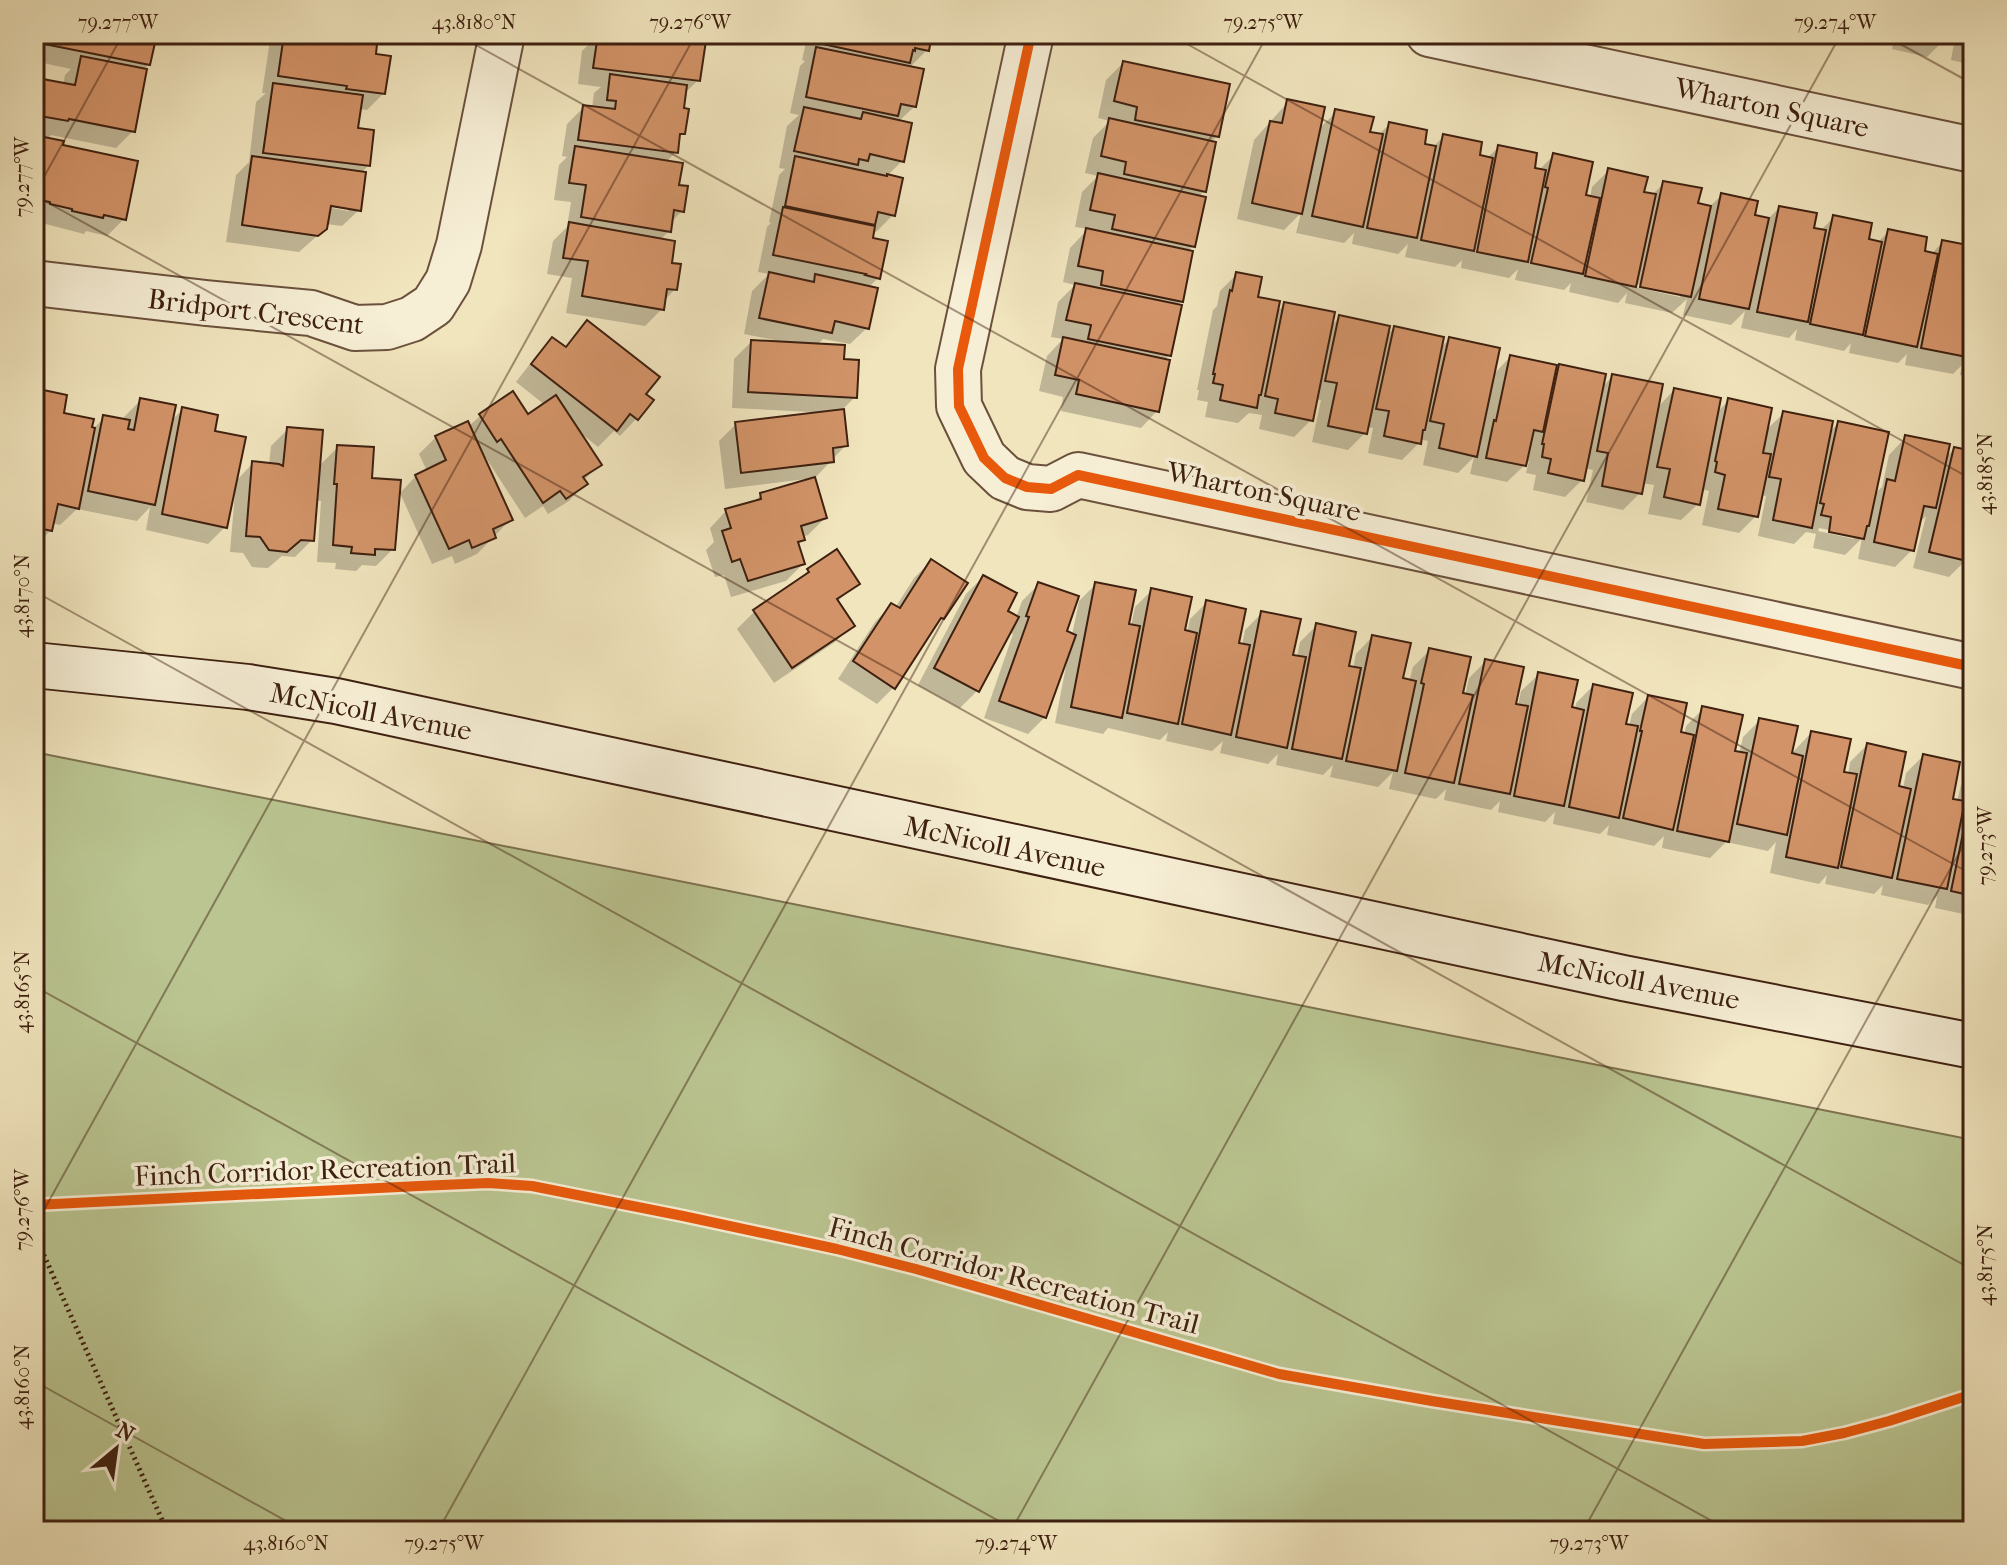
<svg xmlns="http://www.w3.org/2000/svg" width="2007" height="1565" font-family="'IM FELL French Canon',serif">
<rect width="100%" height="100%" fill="#f1e5be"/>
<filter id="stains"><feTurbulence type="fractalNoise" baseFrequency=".0025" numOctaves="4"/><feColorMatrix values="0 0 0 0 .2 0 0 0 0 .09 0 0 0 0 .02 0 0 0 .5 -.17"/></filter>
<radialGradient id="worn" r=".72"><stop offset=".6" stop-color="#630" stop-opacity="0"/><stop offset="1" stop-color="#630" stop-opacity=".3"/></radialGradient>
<polygon fill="#bac591" stroke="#7c7250" stroke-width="2" points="34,752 1973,1140 1973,1531 34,1531"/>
<g fill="#0003" fill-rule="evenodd">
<polygon points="34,34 155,34 149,64 143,70 133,131 116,148 51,135 46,140 124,219 107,236 86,231 84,234 34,221 34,84 38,80 63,85 65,75 71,69 34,61"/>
<path d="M271,34h113l-3,3 -5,-1 -2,20 10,37 -17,17 -8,-1 -3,21 12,36 -8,8 -1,36 -17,16 -16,-2v4l-27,24 -73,-10 10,-67 13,-13 7,-60 10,-9h-4zM322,202l26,4v5l-27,-5z"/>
<polygon points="599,34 614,36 614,34 705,34 698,80 684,94 683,133 678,139 676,152 666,162 677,186 682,211 670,223 669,231 660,240 670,264 675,289 663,302 662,309 645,326 566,313 572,278 547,274 553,241 567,227 571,202 554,200 559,165 567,157 562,156 567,124 584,107 592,108 594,93 601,87 578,84 582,51"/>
<polygon points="808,34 930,34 927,50 909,68 915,106 898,122 902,161 887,176 893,215 876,232 872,231 878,278 868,288 867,328 850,344 823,339 816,346 842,361 855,397 842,410 846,445 814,479 825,518 808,535 802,537 802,540 797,545 803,564 786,581 731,597 724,575 715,577 706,550 714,542 710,528 726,511 753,503 761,495 807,481 806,479 725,489 719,441 736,424 811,415 811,412 732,408 734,359 751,342 774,343 774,340 744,334 752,291 769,274 758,272 767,227 771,223 769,222 779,175 785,169 779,168 787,126 799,115 790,113 800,66 805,61 802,60"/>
<polygon points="1827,34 1877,34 1868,43"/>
<polygon points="1888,34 1973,34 1973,65 1951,60 1955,38 1945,36 1944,40 1927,57 1892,49 1895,36"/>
<polygon points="1123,63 1217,136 1211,142 1204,191 1198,197 1193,246 1188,251 1181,301 1175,306 1169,355 1164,361 1157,411 1141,428 1061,411 1063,397 1039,391 1047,356 1063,339 1051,337 1058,302 1075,285 1063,282 1070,248 1088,229 1075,227 1082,192 1098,176 1085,173 1093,138 1110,121 1098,118 1106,80"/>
<path d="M1288,102l31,27 17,-17 32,22 10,1 12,-11 32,22 10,2 12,-12 34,20 9,2 12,-11 33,22 6,2 15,-15 31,40 6,2 2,-11 17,-17 33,23 10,2 12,-12 32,21 13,3 13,-12 31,21 15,3 11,-11 33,21 8,2 14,-14 32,24 11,2 12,-12 33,22 8,2 13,-13 30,6v130l-13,-3 2,-10 -9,9 -48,-9 2,-11 -9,9 -49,-10 2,-10 -7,8 -49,-11 2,-11 -8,9 -48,-10 4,-17 -14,14 -48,-10 4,-16 -15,14 -47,-10 2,-10 -9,10 -49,-11 2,-9 -7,7 -49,-10 3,-11 -9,9 -48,-10 1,-8 -7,7 -50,-10 3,-13 -10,10 -46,-10 2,-11 -10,10 -48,-10 5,-20 -17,17 -47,-11 17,-79zM1631,283l49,10v4l-50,-11z"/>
<path d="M1237,274l19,24 20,15 9,-9 45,23 9,-9 46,19 9,-9 46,21 9,-10 44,36 17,-18 94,18 -2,12 11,-11 44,32 17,-18 42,23 13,-13 36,31 19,-18 45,20 9,-10 35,72 9,-8 7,-32 16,-17 40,20 9,-9 19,4v84l-3,2 -4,21 -17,17 -36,-9 13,-52 -8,8 -6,26 -17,17 -37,-8 4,-21 -17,17 -32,-7 3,-14 -10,-2 -12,12 -36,-8 8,-40 -6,-1 -4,21 -17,17 -37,-8 7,-34 -8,-2 -3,15 -17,16 -33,-6 6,-29 -12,-2 -2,10 -17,17 -37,-8 7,-32 -8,-2 -3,12 -17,17 -32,-7 3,-15 -10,-2 3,-12 -22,21 -37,-8 4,-17 -16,16 -35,-8 5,-24 -9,-2v4l-17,17 -34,-7 5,-25 -7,-1 -1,6 -17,17 -36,-8 9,-42 -5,-1 -5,21 -17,17 -35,-8 3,-14 -13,-2 -11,10 -33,-6 3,-15 -11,-2 2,-10h-2l16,-80 4,-4 3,-15zM1819,528l35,7v4l-36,-8z"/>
<polygon points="587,323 644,395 651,400 636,419 620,436 614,431 598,447 577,430 599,465 583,481 585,484 569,501 548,514 543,506 525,518 484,455 481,456 510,520 477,554 455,564 452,556 432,564 400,493 416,476 427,471 419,454 436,437 468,427 480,416 512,394 527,416 545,405 516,382 536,356 553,339 564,348"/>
<polygon points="34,390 61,414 89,433 104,418 123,421 124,417 141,400 171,421 183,409 212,432 235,482 253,463 269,465 271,446 288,429 318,467 338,447 370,480 393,549 376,566 362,565 356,571 335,569 336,563 317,562 321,501 315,500 312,540 295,557 282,556 268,568 252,567 243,553 230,552 235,492 232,492 225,527 208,544 146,530 150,507 137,521 77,509 60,525 52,523 51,530 34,547"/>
<polygon points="931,561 943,618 931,630 894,687 877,704 838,679 875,622 891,605 895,608 914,578"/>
<polygon points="1973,561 1973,584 1968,583"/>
<polygon points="808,571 857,583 837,602 852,626 835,642 774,683 737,629 754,612 794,585"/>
<polygon points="983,577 1005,612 1016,618 1022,601 1039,584 1065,633 1072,635 1079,601 1096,584 1127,625 1131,626 1135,607 1152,590 1183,632 1187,633 1190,619 1207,602 1237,644 1242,645 1245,630 1262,613 1291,656 1297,657 1300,642 1317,625 1347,667 1353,669 1356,654 1372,637 1401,680 1409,682 1413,667 1430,650 1461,695 1465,696 1469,678 1486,661 1513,705 1518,706 1521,691 1538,675 1570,709 1575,710 1576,703 1593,686 1624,725 1629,726 1632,714 1648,697 1679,734 1684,735 1686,726 1703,709 1733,753 1739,754 1743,737 1760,720 1790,755 1811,733 1842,774 1848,775 1850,762 1867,745 1896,788 1903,789 1906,773 1923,756 1950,800 1957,802 1961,785 1973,773 1973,916 1935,908 1937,896 1928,905 1881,895 1883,885 1874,894 1825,884 1827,875 1819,884 1770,873 1776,842 1768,851 1726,842 1710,858 1662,848 1664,836 1654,846 1607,835 1609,825 1600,834 1553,824 1555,812 1545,822 1498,812 1500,801 1491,810 1444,800 1446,789 1436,799 1389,789 1393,772 1378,787 1330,777 1333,765 1323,775 1276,765 1278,754 1268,764 1220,753 1223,741 1212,751 1166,741 1168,732 1160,740 1108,728 1103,734 1055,723 1067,661 1065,661 1045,717 1028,734 984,718 1013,634 1009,633 977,691 960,708 918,685 966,594"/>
</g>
<g fill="#d29368" stroke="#3e2010" stroke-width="2">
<polygon points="46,34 157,34 150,65 44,44"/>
<polygon points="284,34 378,34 376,54 391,56 385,94 346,89 347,86 278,76"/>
<polygon points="598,34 628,36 628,34 707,34 700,81 593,68"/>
<polygon points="820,34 932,34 929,51 915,48 915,51 913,50 910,63 818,43"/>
<polygon points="1915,34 1947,34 1946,41"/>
<polygon points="816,47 924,69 916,107 901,104 898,116 806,97"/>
<polygon points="81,56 147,69 135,132 69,119 68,121 34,115 34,94 37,78 75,85"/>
<polygon points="1123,61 1230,84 1219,137 1135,120 1137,107 1114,101"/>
<polygon points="610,74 687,85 684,108 689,109 685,134 680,134 678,153 578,140 583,105 615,109 616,101 607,100"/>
<polygon points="273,83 363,95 358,128 374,130 370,166 263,153"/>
<polygon points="1287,99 1325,107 1302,214 1252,203 1270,121 1282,123"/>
<polygon points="804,107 861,119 863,112 912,123 904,162 870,154 868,161 859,159 858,165 794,151"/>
<polygon points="1335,109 1374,117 1370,132 1383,134 1363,227 1312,216"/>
<polygon points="1109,118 1216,142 1206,192 1124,174 1126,162 1101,156"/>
<polygon points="1389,122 1427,130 1425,144 1436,146 1417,238 1367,228"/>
<polygon points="1443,134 1482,142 1480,155 1493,158 1474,251 1421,240"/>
<polygon points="34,135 64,141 63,145 138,161 126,220 104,215 103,218 72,211 72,209 50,204 50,202 34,199"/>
<polygon points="1498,145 1537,153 1535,168 1546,170 1528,262 1477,252"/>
<polygon points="575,146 683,163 679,185 688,186 684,212 674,210 671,232 581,217 586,185 569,183"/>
<polygon points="1553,153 1593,162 1586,195 1600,198 1583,274 1531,263 1548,188 1545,187"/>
<polygon points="252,156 366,172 361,211 331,206 327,229 318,236 242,225"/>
<polygon points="795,156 887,176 887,174 903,178 895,216 878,212 875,225 785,206"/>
<polygon points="1608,168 1648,177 1644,192 1656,194 1636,287 1585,276"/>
<polygon points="1098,173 1206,197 1195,247 1112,229 1115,215 1090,210"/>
<polygon points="1663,181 1702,188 1698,203 1711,206 1691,297 1640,287"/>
<polygon points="1721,193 1758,201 1755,215 1769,218 1749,309 1699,299"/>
<polygon points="1779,206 1817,213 1814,228 1826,230 1808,322 1757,312"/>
<polygon points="783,207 875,226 873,238 888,241 880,279 865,275 866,274 773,255"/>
<polygon points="1833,215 1872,223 1869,239 1882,242 1863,335 1810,324"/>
<polygon points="569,222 675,241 672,263 681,264 677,290 667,289 664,310 582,296 588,261 563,258"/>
<polygon points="1086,228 1193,251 1183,302 1101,285 1103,271 1078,266"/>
<polygon points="1888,229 1927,237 1925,251 1938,254 1917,347 1865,336"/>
<polygon points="1942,240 1973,246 1972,358 1921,348"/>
<polygon points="769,272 814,282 815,274 878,288 869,329 835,321 832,333 759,318"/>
<polygon points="1236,272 1262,277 1258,297 1280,301 1261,395 1259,395 1257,408 1220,400 1223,385 1213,383 1215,374 1213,374 1230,290 1232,291"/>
<polygon points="1075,283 1182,305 1171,356 1088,339 1091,325 1066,320"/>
<polygon points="1284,302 1335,312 1313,421 1275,413 1278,399 1265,396"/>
<polygon points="1339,315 1390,326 1367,434 1328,426 1337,383 1325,381"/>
<polygon points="587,320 660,377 646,394 654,400 638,420 630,414 617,431 531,364 552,337 566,347"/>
<polygon points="1394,326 1444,337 1425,430 1423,430 1421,444 1384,436 1389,411 1376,409"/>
<polygon points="1063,337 1170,360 1159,412 1076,394 1079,380 1055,375"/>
<polygon points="1449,337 1500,348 1477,457 1439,448 1444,424 1430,421"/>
<polygon points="751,340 845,345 844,359 859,360 857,398 748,392"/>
<polygon points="1510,355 1557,365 1543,432 1534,430 1526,466 1486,458 1494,420 1496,421"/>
<polygon points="1559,364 1606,374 1584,481 1548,473 1551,459 1542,457 1544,444 1542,444"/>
<polygon points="1612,374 1663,384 1642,494 1602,486 1608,453 1597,451"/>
<polygon points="34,388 67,395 64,413 94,419 92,427 95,428 79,509 58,504 52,531 34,527"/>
<polygon points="1674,388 1721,398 1700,505 1664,497 1670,469 1657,467"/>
<polygon points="513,391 528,414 556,395 602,465 583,477 588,484 566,499 560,491 543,503 501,439 497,442 479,414"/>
<polygon points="140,398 176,405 155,505 88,491 103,415 130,420 128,429 134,430"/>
<polygon points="1728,398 1772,408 1763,453 1771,454 1758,517 1718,509 1725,475 1715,472 1717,462 1715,461"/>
<polygon points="182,407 218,415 215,431 246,437 227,528 162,514"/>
<polygon points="844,409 848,446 833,448 834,462 741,473 735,422"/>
<polygon points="1783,411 1833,421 1812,528 1773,520 1781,479 1769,477"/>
<polygon points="468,421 513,520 493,529 496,538 472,548 469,540 449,549 415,475 446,460 435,436"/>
<polygon points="1838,421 1889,432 1869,526 1867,526 1864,539 1829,532 1831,517 1821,515 1824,504 1820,503"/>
<polygon points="287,427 323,430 314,541 301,540 287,552 269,550 260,537 246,536 252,461 279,464 283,466"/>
<polygon points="1905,435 1950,444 1936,508 1924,506 1914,551 1874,542 1887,479 1895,481"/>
<polygon points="337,445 374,447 372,478 401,480 395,550 375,549 375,555 351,553 352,547 333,545 337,484 334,484"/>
<polygon points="1954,447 1973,451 1973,536 1967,561 1929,552"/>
<polygon points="815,477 827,518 801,526 805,540 798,542 805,564 748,581 740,559 732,562 722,531 731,528 725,509 761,499 760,493"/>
<polygon points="837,549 860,584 837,599 855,626 792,668 753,610 809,572 807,569"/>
<polygon points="931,559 968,583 944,619 941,618 895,689 853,661 891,603 900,608"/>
<polygon points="983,575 1017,593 1008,611 1019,617 979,692 934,668"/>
<polygon points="1038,582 1079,596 1067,631 1076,635 1046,718 999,701 1029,617 1026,616"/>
<polygon points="1095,582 1136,590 1129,624 1140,626 1122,718 1071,707"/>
<polygon points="1151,588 1192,597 1185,630 1197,633 1178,724 1127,713"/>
<polygon points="1206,600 1246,609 1239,643 1250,645 1231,735 1182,724"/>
<polygon points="1261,611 1301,619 1293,655 1306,657 1287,748 1236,737"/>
<polygon points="1316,623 1356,632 1349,666 1361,668 1342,759 1292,749"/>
<polygon points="1372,635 1411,643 1403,678 1416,681 1397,771 1346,761"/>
<polygon points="1429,648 1471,657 1463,693 1473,695 1454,783 1405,773 1424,684 1421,683"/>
<polygon points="1485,659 1524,667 1516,704 1528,706 1510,794 1459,784"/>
<polygon points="1538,672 1578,680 1572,707 1584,710 1564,806 1514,796"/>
<polygon points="1593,684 1633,693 1626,724 1638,726 1619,818 1569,807"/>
<polygon points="1648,695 1687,703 1681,732 1694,735 1673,830 1623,818 1642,731 1640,731"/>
<polygon points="1702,706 1743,715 1735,751 1747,753 1729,842 1677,831"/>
<polygon points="1759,718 1798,726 1792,753 1803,756 1787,835 1737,824"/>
<polygon points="1811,731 1851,739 1844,772 1857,774 1838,868 1786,857"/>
<polygon points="1867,743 1906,752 1899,786 1911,789 1892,878 1841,867"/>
<polygon points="1923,754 1960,762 1953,799 1965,801 1947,889 1897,879"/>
<polygon points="1973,785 1973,896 1951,891"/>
</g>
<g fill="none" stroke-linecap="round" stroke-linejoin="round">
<g stroke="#6b513c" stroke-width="48">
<g id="minor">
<polyline points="1031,34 958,369 959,406 984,458 1005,478 1027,487 1051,489 1078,475 1973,667"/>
<polyline points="1429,34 1973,150"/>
<polyline points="34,283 206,303 311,313 355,328 387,327 412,319 433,305 448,281 459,245 502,34"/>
</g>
</g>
<g stroke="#3e2010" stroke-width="48">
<polyline id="secondary" points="34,665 248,687 336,701 1623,978 1973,1046"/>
</g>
<polyline stroke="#3e2010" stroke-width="5" stroke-dasharray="2 4" stroke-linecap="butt" points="34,1233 167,1531"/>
<use href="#minor" stroke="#f6eed5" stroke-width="44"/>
<use href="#secondary" stroke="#f6eed5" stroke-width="44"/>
<g stroke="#f6eed5" stroke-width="15">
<g id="cycleway">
<polyline points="1031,34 958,369 959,406 984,458 1005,478 1027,487 1051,489 1078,475 1973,667"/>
<polyline points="34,1205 419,1186 488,1183 532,1186 683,1216 837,1249 916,1269 1279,1374 1432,1401 1704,1444 1802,1441 1844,1433 1889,1421 1973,1394"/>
</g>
</g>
<use href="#cycleway" stroke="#e8590c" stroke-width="10"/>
</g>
<path fill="none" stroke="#3e2010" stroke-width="2" stroke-opacity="0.45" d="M456,34l1517,841M1169,34l804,446M1882,34l91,50M34,195l89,-161M34,195l1939,1075M34,591l1696,940M34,986l983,545M34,1228l662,-1194M34,1381l270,150M438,1531l830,-1497M1011,1531l830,-1497M1583,1531l390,-703"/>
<g text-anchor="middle" stroke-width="7" stroke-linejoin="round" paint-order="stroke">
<g font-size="28" fill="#3e2010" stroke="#f6eed5">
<text transform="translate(1772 107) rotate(12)" y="10">Wharton Square</text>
<text transform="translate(256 311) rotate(7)" y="10">Bridport Crescent</text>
<text transform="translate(1264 491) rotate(12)" y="10">Wharton Square</text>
<text transform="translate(371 711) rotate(11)" y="10">McNicoll Avenue</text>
<text transform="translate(1005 846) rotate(12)" y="10">McNicoll Avenue</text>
<text transform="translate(1639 980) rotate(11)" y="10">McNicoll Avenue</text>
<text transform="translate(325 1169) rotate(-2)" y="10">Finch Corridor Recreation Trail</text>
<text transform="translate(1014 1275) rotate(15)" y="10">Finch Corridor Recreation Trail</text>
</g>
</g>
<rect width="2007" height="1565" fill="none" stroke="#f1e5be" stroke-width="88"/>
<g transform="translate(116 1449) rotate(29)" stroke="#f6eed5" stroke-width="6" paint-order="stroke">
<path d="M0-6L14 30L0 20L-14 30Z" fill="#3e2010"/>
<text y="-12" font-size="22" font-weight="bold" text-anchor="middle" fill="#3e2010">N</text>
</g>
<rect x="44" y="44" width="1919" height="1477" fill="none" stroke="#3e2010" stroke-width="3"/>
<g font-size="20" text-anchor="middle" fill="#3e2010">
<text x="118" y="29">79.277°W</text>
<text x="474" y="29">43.8180°N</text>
<text x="690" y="29">79.276°W</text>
<text x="1263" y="29">79.275°W</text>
<text x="1835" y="29">79.274°W</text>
<text transform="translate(22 177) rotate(-90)" y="7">79.277°W</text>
<text transform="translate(1985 474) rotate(-90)" y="7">43.8185°N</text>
<text transform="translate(22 596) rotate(-90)" y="7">43.8170°N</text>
<text transform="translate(1985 846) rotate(-90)" y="7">79.273°W</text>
<text transform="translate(22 992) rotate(-90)" y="7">43.8165°N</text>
<text transform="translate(22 1210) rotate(-90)" y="7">79.276°W</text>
<text transform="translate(1985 1265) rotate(-90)" y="7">43.8175°N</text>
<text transform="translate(22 1387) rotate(-90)" y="7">43.8160°N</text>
<text x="286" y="1550">43.8160°N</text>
<text x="444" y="1550">79.275°W</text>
<text x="1016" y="1550">79.274°W</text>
<text x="1589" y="1550">79.273°W</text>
</g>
<rect width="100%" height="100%" filter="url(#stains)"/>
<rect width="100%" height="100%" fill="url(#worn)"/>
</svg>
